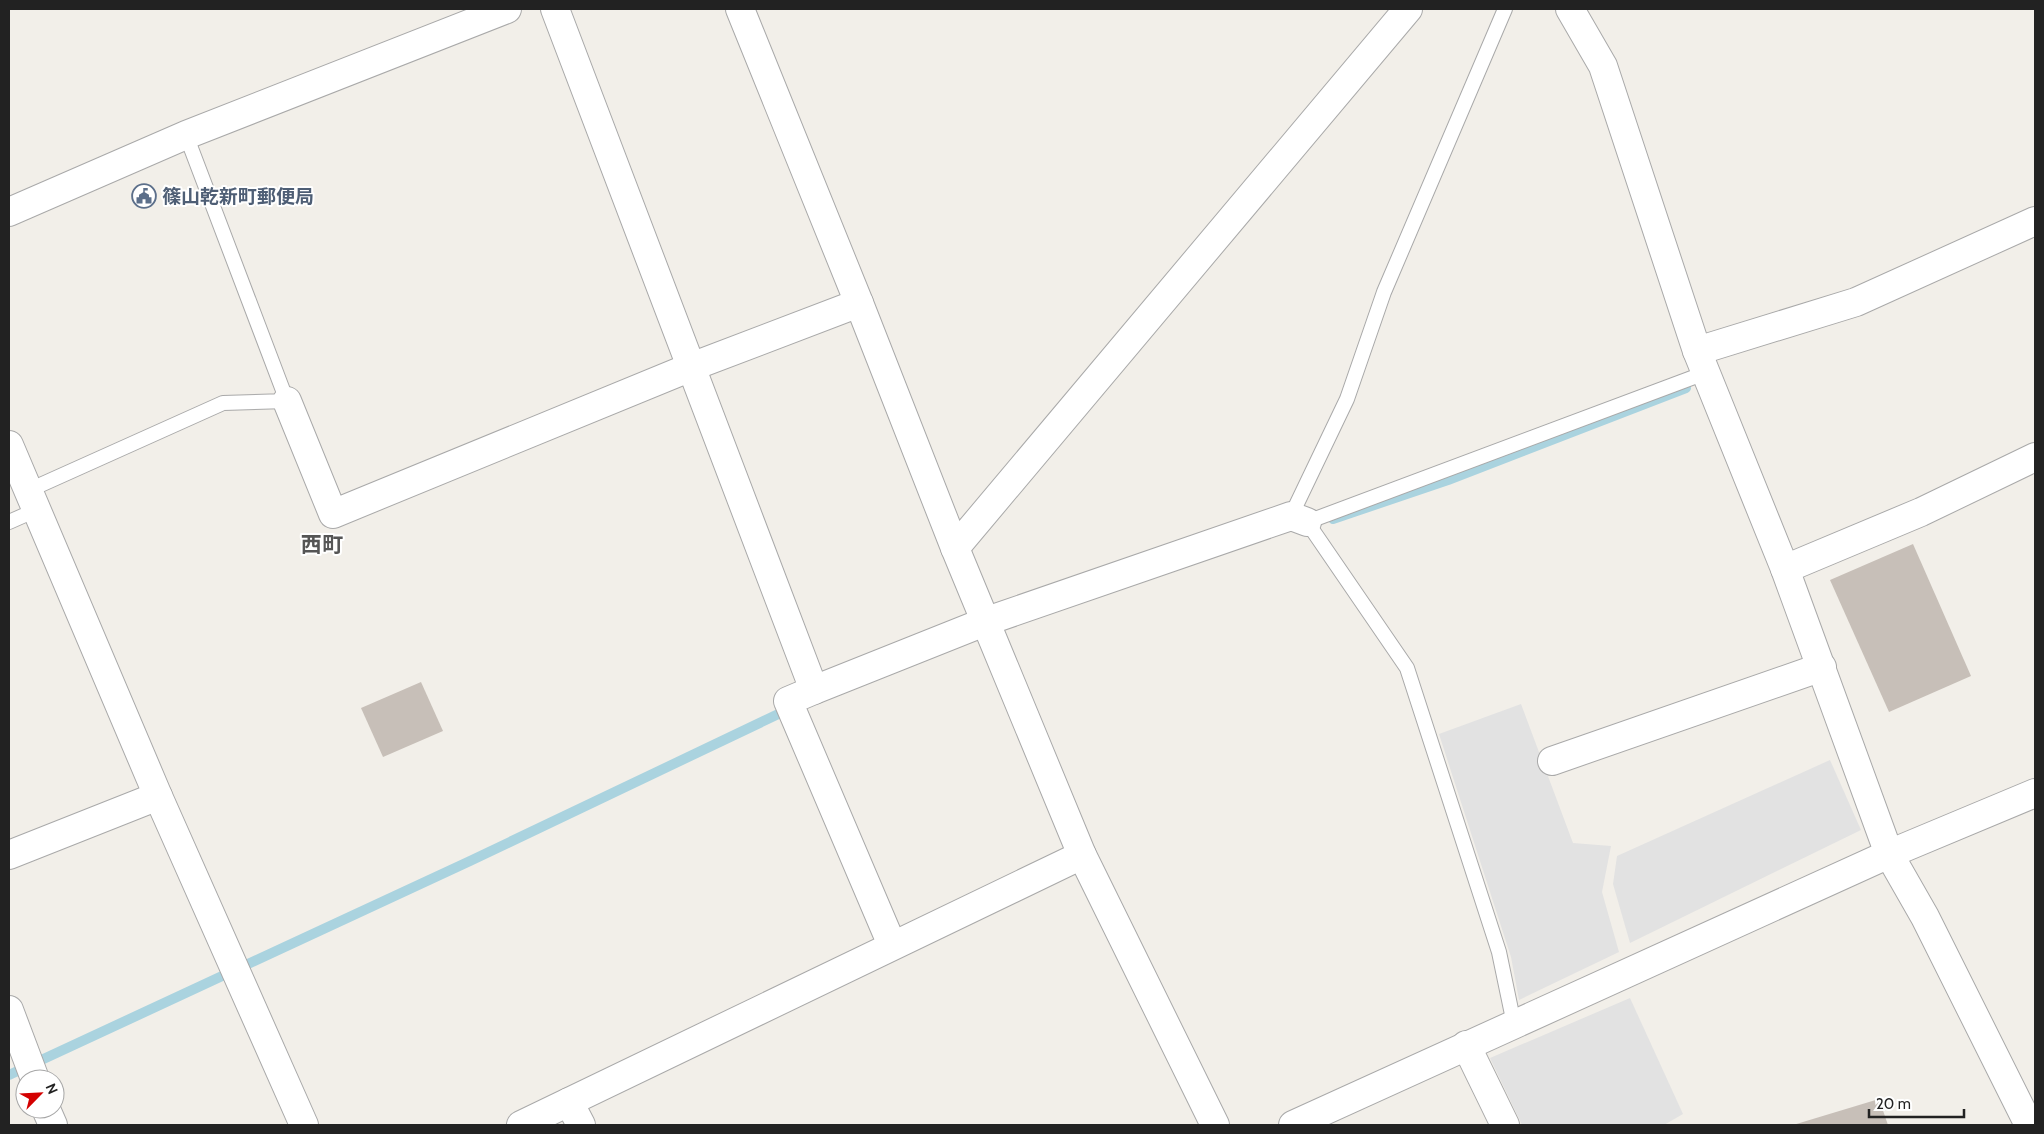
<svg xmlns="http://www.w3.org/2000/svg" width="2044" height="1134" font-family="Cabin,'Noto Sans JP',sans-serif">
<rect width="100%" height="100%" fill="#f2efe9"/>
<g fill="#e2e2e2">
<polygon points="1521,704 1573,843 1611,846 1602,892 1619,952 1519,1000 1511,957 1439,734"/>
<polygon points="1830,760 1861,830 1630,943 1613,884 1617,856"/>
<polygon points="1630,998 1683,1114 1664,1125 1522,1125 1490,1058"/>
</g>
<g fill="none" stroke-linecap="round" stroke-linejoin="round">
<g stroke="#aad3df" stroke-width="10">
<polyline points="1333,519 1448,480 1686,388"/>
<polyline points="9,1075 470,861 791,708"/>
</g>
</g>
<g fill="#c7bfb8">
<polygon points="1913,544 1971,676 1889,712 1830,580"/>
<polygon points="421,682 443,731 383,757 361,708"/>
<polygon points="1879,1099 1888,1125 1793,1125"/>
</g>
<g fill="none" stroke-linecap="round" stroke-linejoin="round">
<g stroke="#a9a9a9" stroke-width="16">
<g id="service">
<polyline points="27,491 223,403 287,401 186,135"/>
<polyline points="1291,516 1347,399 1384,292 1505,9"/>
<polyline points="9,522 36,510"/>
<polyline points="1514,1024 1499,952 1407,668 1307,522 1705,373"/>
</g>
</g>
<g stroke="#a9a9a9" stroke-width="30">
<g id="minor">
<polyline points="555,9 814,690 788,701 892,945"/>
<polyline points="1570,9 1603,66 1697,351 1785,569 1889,854 1925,917 2029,1125"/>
<polyline points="1697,351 1856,302 2035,221"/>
<polyline points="287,401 333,514 691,367 859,303"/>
<polyline points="9,445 158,796 304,1125"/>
<polyline points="1785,569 1921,512 2035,457"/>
<polyline points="814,690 987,621 1291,516 1307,522"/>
<polyline points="1552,761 1822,667"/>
<polyline points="9,855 158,796"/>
<polyline points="9,1010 35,1079"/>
<polyline points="1466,1045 1505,1125"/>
<polyline points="569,1102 581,1125"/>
<polyline points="46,1109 53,1125"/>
<polyline points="521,1125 1082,855"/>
</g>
</g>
<g stroke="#a9a9a9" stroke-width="30">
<g id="tertiary">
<polyline points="740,9 859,303 955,548 1082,855 1215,1125"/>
<polyline points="9,212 186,135 507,9"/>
<polyline points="955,548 1408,9"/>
<polyline points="1293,1125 1889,854 2035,793"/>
</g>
</g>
<use href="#service" stroke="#fff" stroke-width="14"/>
<use href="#minor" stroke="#fff" stroke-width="28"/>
<use href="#tertiary" stroke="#fff" stroke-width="28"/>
</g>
<defs>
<g id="civic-ring" transform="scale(1.25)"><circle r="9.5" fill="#fff" stroke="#5c6f8a" stroke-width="1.5"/><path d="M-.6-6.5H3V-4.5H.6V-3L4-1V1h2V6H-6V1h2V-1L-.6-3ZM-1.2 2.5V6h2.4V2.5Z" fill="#5c6f8a"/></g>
</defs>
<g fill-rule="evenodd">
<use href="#civic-ring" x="144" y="196"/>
</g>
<g text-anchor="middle" stroke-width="4" stroke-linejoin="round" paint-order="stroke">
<g font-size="19" font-weight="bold" fill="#4e5e75" stroke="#fff" text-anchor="start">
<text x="162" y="203">篠山乾新町郵便局</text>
</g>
<g font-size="21" font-weight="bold" fill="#555" stroke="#fff">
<text x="322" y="552">西町</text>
</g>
</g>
<rect width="2044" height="1134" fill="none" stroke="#222222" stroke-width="20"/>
<g transform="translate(40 1094) rotate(66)"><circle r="24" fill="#ffffff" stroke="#a7a7a7"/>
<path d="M0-4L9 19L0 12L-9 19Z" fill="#d40000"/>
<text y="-8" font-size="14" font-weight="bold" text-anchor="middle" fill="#222222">N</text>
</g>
<path d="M1869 1109v8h95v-8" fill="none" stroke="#222222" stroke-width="2.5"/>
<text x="1876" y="1109" font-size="15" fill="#222222" stroke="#ffffff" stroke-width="4" paint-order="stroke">20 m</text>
</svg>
